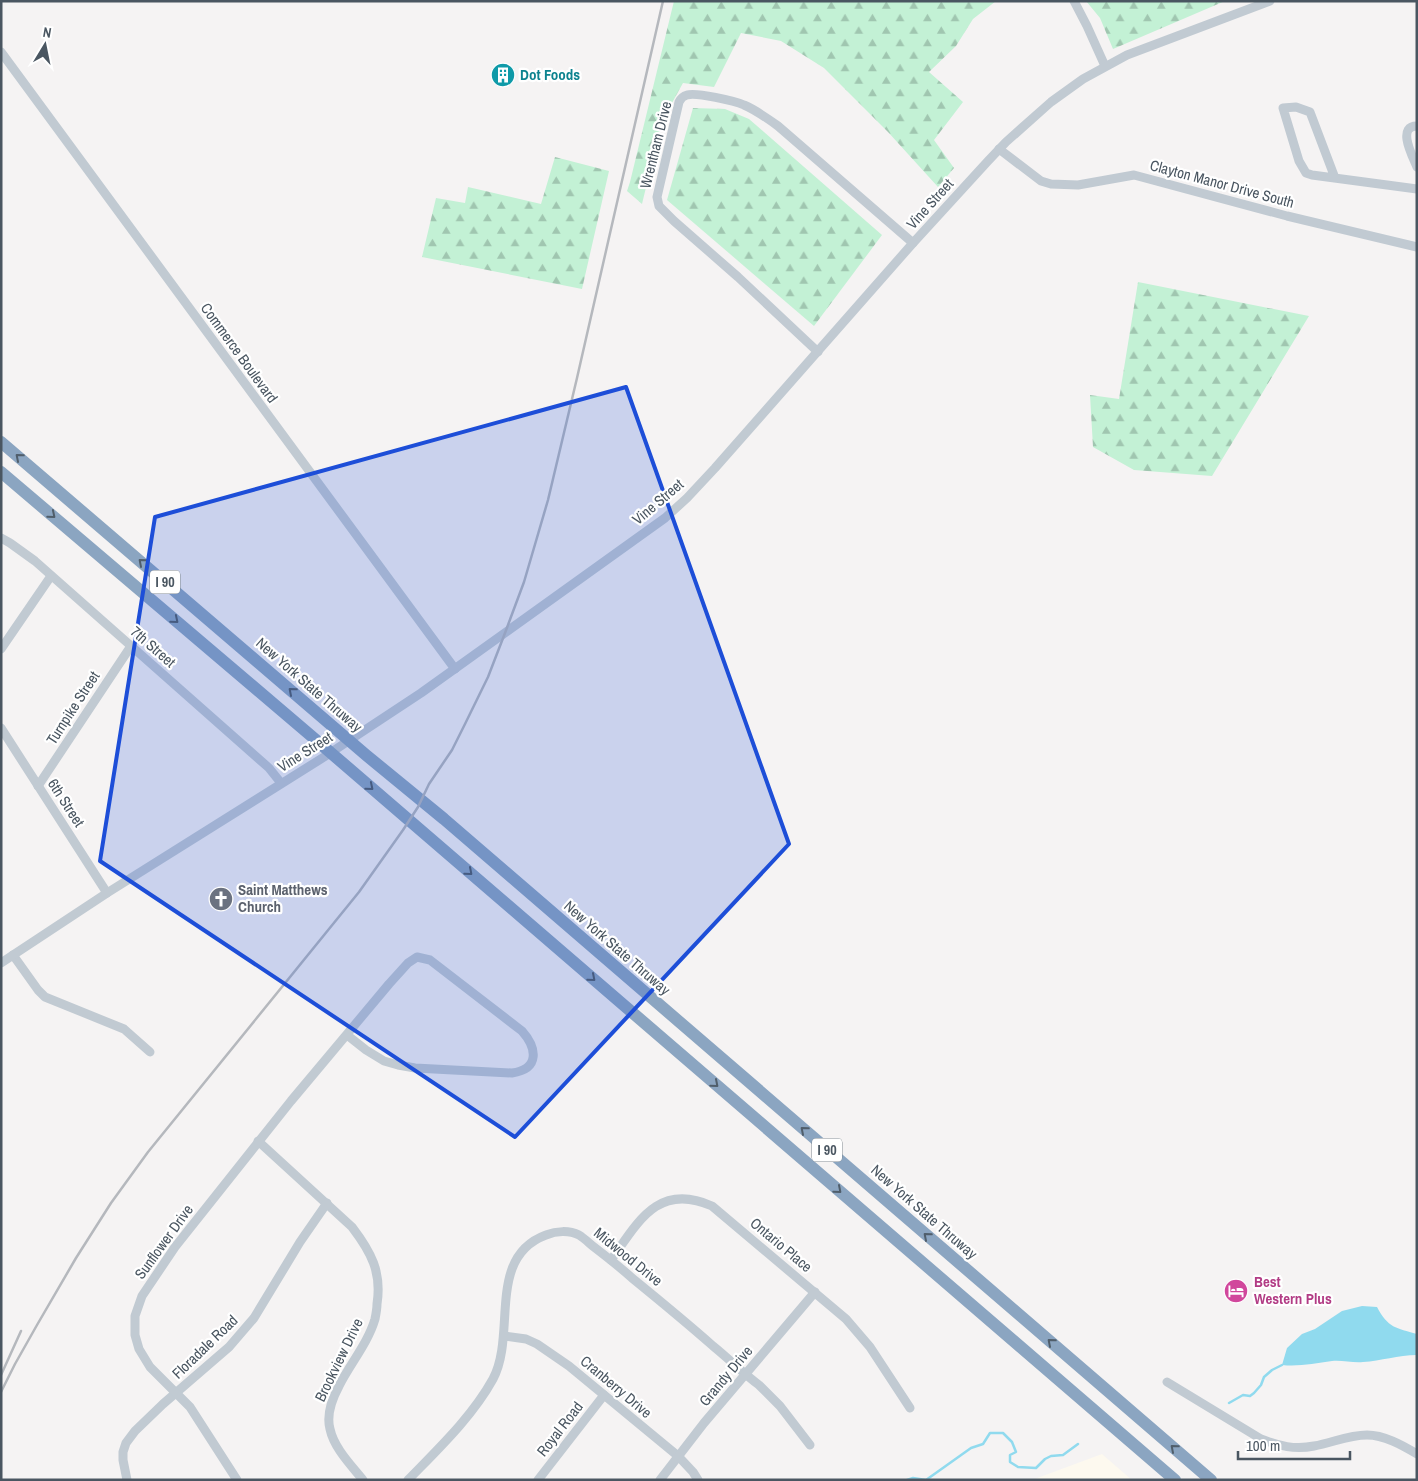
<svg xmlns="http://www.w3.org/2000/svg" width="1418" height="1481" font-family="'Archivo Narrow',sans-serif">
<defs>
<pattern id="forest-firs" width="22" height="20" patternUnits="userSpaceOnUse" patternTransform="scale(1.25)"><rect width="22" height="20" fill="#c3f1d5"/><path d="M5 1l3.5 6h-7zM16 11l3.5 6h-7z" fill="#a0c6b0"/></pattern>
</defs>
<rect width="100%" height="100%" fill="#f5f3f3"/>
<polygon fill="#fdf9ef" points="1102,1454 1132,1480 1032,1480"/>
<g fill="url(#forest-firs)">
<polygon points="674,1 996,1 973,19 956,46 929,72 963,102 934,140 954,168 938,187 888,132 824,68 781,41 741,33 714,87 683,83 662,121 642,204 627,191 630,182"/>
<polygon points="1086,1 1225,1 1113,49 1100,18"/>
<polygon points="693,108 725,109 749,119 882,235 814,326 667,200"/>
<polygon points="555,157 609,171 582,289 422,257 436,198 465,203 468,187 541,204"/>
<polygon points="1138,282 1309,316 1212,476 1134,470 1093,447 1090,395 1119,399"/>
</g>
<path fill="#90daee" d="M1362,1306l15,1c11,21 19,21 40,27v21c-19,0 -36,6 -54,7 -10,1 -21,-2 -31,-1 -17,2 -33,6 -50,4l5,-17 15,-14 13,-5 27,-18z"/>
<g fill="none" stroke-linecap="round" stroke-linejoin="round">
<g stroke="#90daee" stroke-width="2.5">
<polyline points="1229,1403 1243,1395 1250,1396 1254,1393 1261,1385 1264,1377 1272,1370 1282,1365"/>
<polyline points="907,1480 913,1478 926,1480 971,1448 983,1444 990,1433 1003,1433 1012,1442 1016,1452 1010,1455 1010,1462 1018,1467 1036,1468 1045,1459 1051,1456 1063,1455 1078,1444"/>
</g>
<g stroke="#c1cad2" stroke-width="9">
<polyline points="1074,1 1087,26 1105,66"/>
<polyline points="1,52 455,669"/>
<path d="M1417,126c-21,0 -4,31 0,41"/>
<polyline points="999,149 1041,181 1051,184 1078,185 1134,175 1287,216 1417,247"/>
<polyline points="1335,178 1310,112 1296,107 1283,108 1299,161 1306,173 1312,175 1417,189"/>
<path d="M818,352l-80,-75 -64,-56 -15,-15 -2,-9 22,-95c2,-4 4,-6 8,-7 9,-3 48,6 57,10 12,5 23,13 34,21l135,117"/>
<polyline points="1,538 10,543 35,561 269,768 281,783"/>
<polyline points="1,649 51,576"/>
<polyline points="1,728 107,893"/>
<polyline points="38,786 131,646"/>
<polyline points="13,955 38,990 45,997 124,1029 150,1052"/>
<polyline points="1,963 107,893 324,757 421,693 665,518 687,498 715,468 913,243 988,161 1006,142 1051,102 1083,79 1127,55 1270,1"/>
<path d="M258,1141l94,86c19,25 30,45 25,77 0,4 -1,10 -2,15 -7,24 -25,45 -36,67 -7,13 -13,28 -9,43 4,19 21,36 33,51"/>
<path d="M611,1260c27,-38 47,-78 101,-54l134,113 24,28 40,61"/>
<polyline points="504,1336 526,1339 537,1344 569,1366 678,1456 693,1472 698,1480"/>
<path d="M1167,1382l94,57c18,7 34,11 53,7 18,-3 34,-11 53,-11 17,0 35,10 50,19"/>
<polyline points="127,1480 123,1460 123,1452 126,1443 135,1431 163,1404 229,1347 254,1318 300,1242 327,1203"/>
<path d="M237,1480l-47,-73 -40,-40 -11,-18 -4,-14v-19l7,-20 33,-49 116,-146 98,-117 19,-21 9,-6 13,3 92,71c15,17 18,38 -10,42l-97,-5 -17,-3 -14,-4 -18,-11 -19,-15"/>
<path d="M408,1480c30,-31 64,-63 85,-101 24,-45 -7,-122 53,-144 10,-4 23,-5 33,0 5,3 10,8 15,12 13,10 26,20 38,31 27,22 55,45 81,68 16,13 30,27 46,39l21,21 30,39"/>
<polyline points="538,1480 604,1395"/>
<polyline points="660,1480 704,1423 815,1292"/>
</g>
<g stroke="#8ba5c1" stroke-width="12">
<polyline points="1,442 366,755 444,819 1211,1480"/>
<polyline points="1,472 309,734 1175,1480"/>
</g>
<g stroke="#b5b8bd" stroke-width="2.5">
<polyline points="1,1375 21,1331"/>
<polyline points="1,1392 15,1364 37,1325 76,1258 111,1203 148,1152 359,892 403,830 418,807 429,784 452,750 465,724 488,677 505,633 524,582 548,500 577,378 663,1"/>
</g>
</g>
<defs><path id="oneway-chevron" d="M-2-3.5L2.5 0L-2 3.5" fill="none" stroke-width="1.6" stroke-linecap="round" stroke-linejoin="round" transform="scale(1.25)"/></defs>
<g stroke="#505e6b">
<use href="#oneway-chevron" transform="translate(19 457) rotate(-139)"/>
<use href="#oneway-chevron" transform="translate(52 515) rotate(40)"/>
<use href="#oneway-chevron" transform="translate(142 562) rotate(-139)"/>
<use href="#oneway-chevron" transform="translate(175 620) rotate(40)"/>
<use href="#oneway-chevron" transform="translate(292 691) rotate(-139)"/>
<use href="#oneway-chevron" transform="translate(370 787) rotate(40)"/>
<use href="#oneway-chevron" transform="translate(469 872) rotate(41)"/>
<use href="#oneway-chevron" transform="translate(592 978) rotate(41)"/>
<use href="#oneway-chevron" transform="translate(715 1084) rotate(41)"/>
<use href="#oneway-chevron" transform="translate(804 1130) rotate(-139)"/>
<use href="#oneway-chevron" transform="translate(838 1190) rotate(41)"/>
<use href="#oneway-chevron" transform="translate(927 1236) rotate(-139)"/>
<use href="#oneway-chevron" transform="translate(1051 1342) rotate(-139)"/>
<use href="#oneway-chevron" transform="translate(1174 1448) rotate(-139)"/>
</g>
<path fill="#1d4ed8" fill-opacity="0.2" stroke="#1d4ed8" stroke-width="4" stroke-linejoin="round" d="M626,387l163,457 -274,293 -415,-276 55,-344z"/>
<defs>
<g id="building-disc" transform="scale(1.25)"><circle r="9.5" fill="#0f9aa8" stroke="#fff"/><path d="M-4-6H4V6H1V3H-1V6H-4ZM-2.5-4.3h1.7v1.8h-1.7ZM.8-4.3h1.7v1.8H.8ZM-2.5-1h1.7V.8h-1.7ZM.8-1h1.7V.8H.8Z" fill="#fff"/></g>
<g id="church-disc" transform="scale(1.25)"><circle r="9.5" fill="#6b7280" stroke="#fff"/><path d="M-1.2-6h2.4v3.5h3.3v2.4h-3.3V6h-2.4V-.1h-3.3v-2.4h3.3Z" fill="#fff"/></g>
<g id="hotel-disc" transform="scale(1.25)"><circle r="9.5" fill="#d1479c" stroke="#fff"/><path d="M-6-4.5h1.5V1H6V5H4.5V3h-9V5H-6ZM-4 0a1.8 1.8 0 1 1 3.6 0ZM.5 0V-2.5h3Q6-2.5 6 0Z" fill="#fff"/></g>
</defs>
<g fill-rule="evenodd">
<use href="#building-disc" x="503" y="75"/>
<use href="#church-disc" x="221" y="899"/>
<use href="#hotel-disc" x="1236" y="1291"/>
</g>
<g text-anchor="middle" stroke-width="4.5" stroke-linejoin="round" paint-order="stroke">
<g fill="#fff" stroke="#808990" stroke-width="1">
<rect x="150" y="570.5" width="30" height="23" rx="4"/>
<rect x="812" y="1138.5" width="30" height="23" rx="4"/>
</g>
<g font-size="14" font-weight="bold" fill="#4a5661">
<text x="165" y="587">I 90</text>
<text x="827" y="1155">I 90</text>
</g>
<g font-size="15" font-weight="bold" fill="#0d838f" stroke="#fff" text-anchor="start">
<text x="520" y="80">Dot Foods</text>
</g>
<g font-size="15" fill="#4a5661" stroke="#fff">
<text transform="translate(656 145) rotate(-76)" y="5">Wrentham Drive</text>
<text transform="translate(1222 184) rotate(15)" y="5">Clayton Manor Drive South</text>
<text transform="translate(930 204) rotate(-48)" y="5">Vine Street</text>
<text transform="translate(239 353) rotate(54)" y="5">Commerce Boulevard</text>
<text transform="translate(658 502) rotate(-40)" y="5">Vine Street</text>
<text transform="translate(153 647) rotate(41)" y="5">7th Street</text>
<text transform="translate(309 685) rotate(41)" y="5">New York State Thruway</text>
<text transform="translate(73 708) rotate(-57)" y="5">Turnpike Street</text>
<text transform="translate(305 752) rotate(-32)" y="5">Vine Street</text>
<text transform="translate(66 803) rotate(57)" y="5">6th Street</text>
<text transform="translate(617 948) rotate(41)" y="5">New York State Thruway</text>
<text transform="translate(924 1212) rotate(41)" y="5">New York State Thruway</text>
<text transform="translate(164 1242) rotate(-54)" y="5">Sunflower Drive</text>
<text transform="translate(781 1245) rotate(40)" y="5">Ontario Place</text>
<text transform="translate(628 1257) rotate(39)" y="5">Midwood Drive</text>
<text transform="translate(205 1347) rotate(-44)" y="5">Floradale Road</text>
<text transform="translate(339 1360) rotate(-64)" y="5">Brookview Drive</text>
<text transform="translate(726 1376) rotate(-50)" y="5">Grandy Drive</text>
<text transform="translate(616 1387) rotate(40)" y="5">Cranberry Drive</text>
<text transform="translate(560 1429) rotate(-52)" y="5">Royal Road</text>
</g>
<g font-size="15" font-weight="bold" fill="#5b616d" stroke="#fff" text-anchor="start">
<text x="238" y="895">Saint Matthews<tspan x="238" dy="17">Church</tspan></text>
</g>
<g font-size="15" font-weight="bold" fill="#b23c85" stroke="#fff" text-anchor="start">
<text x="1254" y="1287">Best<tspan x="1254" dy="17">Western Plus</tspan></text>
</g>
</g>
<rect width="1418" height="1481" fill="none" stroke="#4a5661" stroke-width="5"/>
<g transform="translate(45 45) rotate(10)" stroke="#ffffff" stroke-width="4" paint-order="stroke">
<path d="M0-4L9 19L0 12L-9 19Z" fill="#4a5661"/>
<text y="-8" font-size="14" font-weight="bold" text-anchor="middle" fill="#4a5661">N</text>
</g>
<path d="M1238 1451v8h112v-8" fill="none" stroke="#4a5661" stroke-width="2.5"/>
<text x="1246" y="1451" font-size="15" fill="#4a5661" stroke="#ffffff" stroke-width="4" paint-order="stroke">100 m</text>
</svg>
